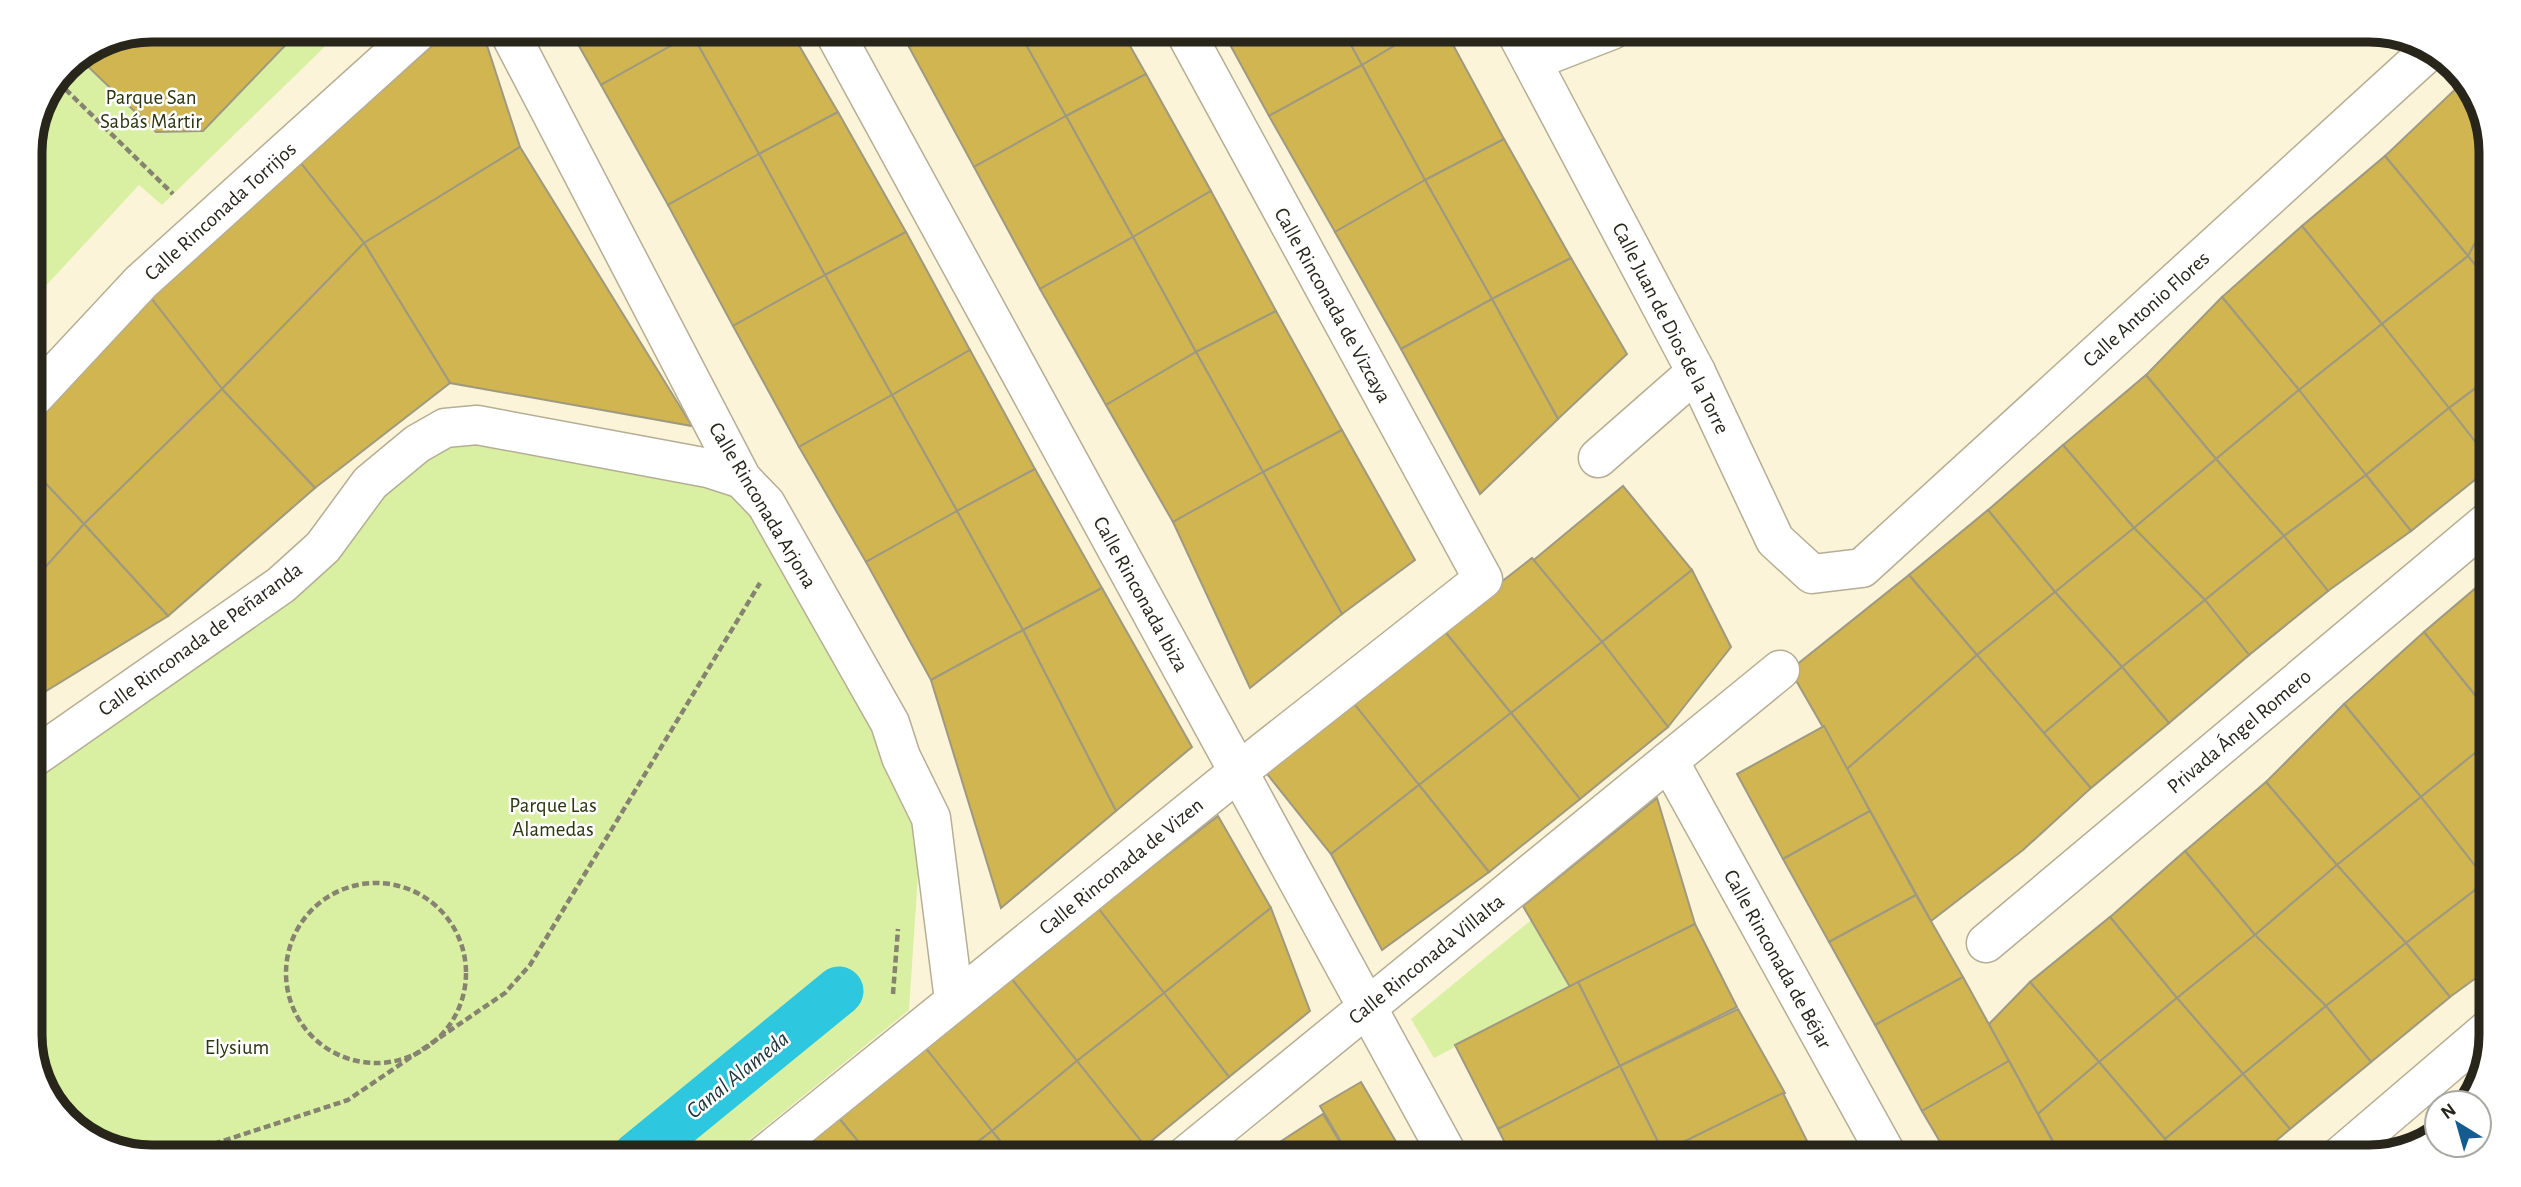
<svg xmlns="http://www.w3.org/2000/svg" width="2521" height="1187" font-family="'Alegreya Sans',sans-serif">
<rect width="100%" height="100%" fill="#fbf4d9"/>
<g fill="#d9f0a3">
<polygon points="152,30 342,30 162,205 139,185 30,303 30,145 66,65 106,39"/>
<polygon points="486,437 620,459 765,506 915,819 918,875 909,1010 728,1157 152,1157 98,1145 51,1103 30,1043 30,771 370,502 430,444"/>
<polygon points="1531,920 1570,987 1434,1058 1411,1019"/>
</g>
<g fill="none" stroke-linecap="round" stroke-linejoin="round">
<polyline stroke="#2dc7e0" stroke-width="49" points="636,1157 839,991"/>
</g>
<g fill="#d0b550" stroke="#9f9980" stroke-width="2">
<polygon points="152,30 300,30 203,131 156,132 78,57 106,39"/>
<polygon points="450,30 482,30 520,147 364,243 300,162"/>
<polygon points="570,30 690,30 692,34 601,85"/>
<polygon points="701,30 790,30 838,112 759,154 692,34"/>
<polygon points="899,30 940,30 909,47"/>
<polygon points="940,30 1018,30 1066,116 974,167 909,47"/>
<polygon points="1018,30 1121,30 1146,74 1066,116"/>
<polygon points="1222,30 1343,30 1362,65 1269,116"/>
<polygon points="1343,30 1421,30 1362,65"/>
<polygon points="1421,30 1445,30 1504,139 1425,180 1362,65"/>
<polygon points="692,34 759,154 668,205 601,85"/>
<polygon points="1362,65 1425,180 1335,232 1269,116"/>
<polygon points="1146,74 1211,191 1133,237 1066,116"/>
<polygon points="2465,80 2491,168 2491,214 2468,256 2385,156"/>
<polygon points="838,112 906,232 825,275 759,154"/>
<polygon points="1066,116 1133,237 1040,289 974,167"/>
<polygon points="1504,139 1571,258 1492,299 1425,180"/>
<polygon points="520,147 692,426 450,383 364,243"/>
<polygon points="759,154 825,275 733,326 668,205"/>
<polygon points="2385,156 2468,256 2382,324 2302,226"/>
<polygon points="300,162 364,243 222,389 151,298"/>
<polygon points="1425,180 1492,299 1401,349 1335,232"/>
<polygon points="1211,191 1276,311 1196,352 1133,237"/>
<polygon points="2491,214 2491,285 2468,256"/>
<polygon points="2302,226 2382,324 2299,390 2222,297"/>
<polygon points="906,232 970,350 892,395 825,275"/>
<polygon points="1133,237 1196,352 1106,405 1040,289"/>
<polygon points="364,243 450,383 315,488 222,389"/>
<polygon points="2468,256 2491,285 2491,376 2449,408 2382,324"/>
<polygon points="1571,258 1627,354 1558,419 1492,299"/>
<polygon points="825,275 892,395 799,447 733,326"/>
<polygon points="2222,297 2299,390 2216,459 2146,375"/>
<polygon points="151,298 222,389 84,524 30,467 30,421"/>
<polygon points="1492,299 1558,419 1480,494 1401,349"/>
<polygon points="1276,311 1342,430 1263,472 1196,352"/>
<polygon points="2382,324 2449,408 2366,475 2299,390"/>
<polygon points="970,350 1035,469 957,511 892,395"/>
<polygon points="1196,352 1263,472 1173,522 1106,405"/>
<polygon points="2146,375 2216,459 2134,528 2063,445"/>
<polygon points="2491,377 2491,462 2449,408"/>
<polygon points="222,389 315,488 168,616 84,524"/>
<polygon points="2299,390 2366,475 2284,536 2216,459"/>
<polygon points="892,395 957,511 866,562 799,447"/>
<polygon points="2449,408 2491,462 2491,467 2411,531 2366,475"/>
<polygon points="1342,430 1415,560 1342,614 1263,472"/>
<polygon points="2063,445 2134,528 2055,592 1988,510"/>
<polygon points="2216,459 2284,536 2205,600 2134,528"/>
<polygon points="30,467 84,524 30,586"/>
<polygon points="1035,469 1102,588 1023,630 957,511"/>
<polygon points="1263,472 1342,614 1250,688 1173,522"/>
<polygon points="2366,475 2411,531 2328,591 2284,536"/>
<polygon points="1623,486 1692,570 1602,642 1530,563"/>
<polygon points="1988,510 2055,592 1977,655 1909,575"/>
<polygon points="957,511 1023,630 931,680 866,562"/>
<polygon points="84,524 168,616 30,701 30,584"/>
<polygon points="2134,528 2205,600 2122,667 2055,592"/>
<polygon points="2284,536 2328,591 2249,655 2205,600"/>
<polygon points="1532,558 1602,642 1511,713 1442,628"/>
<polygon points="1692,570 1731,647 1668,727 1602,642"/>
<polygon points="1909,575 1977,655 1847,769 1790,670"/>
<polygon points="2491,575 2491,715 2424,632"/>
<polygon points="1102,588 1192,747 1116,811 1023,630"/>
<polygon points="2055,592 2122,667 2044,733 1977,655"/>
<polygon points="2205,600 2249,655 2169,723 2122,667"/>
<polygon points="1442,628 1511,713 1419,785 1351,700"/>
<polygon points="1023,630 1116,811 1001,908 931,680"/>
<polygon points="2424,632 2491,715 2491,740 2421,797 2344,704"/>
<polygon points="1602,642 1668,727 1580,799 1511,713"/>
<polygon points="1977,655 2091,788 2023,850 1931,921 1847,769"/>
<polygon points="2122,667 2169,723 2091,788 2044,733"/>
<polygon points="1351,700 1419,785 1331,854 1264,770"/>
<polygon points="2344,704 2421,797 2337,865 2266,782"/>
<polygon points="1511,713 1580,799 1489,872 1419,785"/>
<polygon points="1824,726 1870,811 1783,859 1737,774"/>
<polygon points="2491,740 2491,878 2487,881 2421,797"/>
<polygon points="2266,782 2337,865 2255,935 2185,851"/>
<polygon points="1419,785 1489,872 1382,950 1331,854"/>
<polygon points="2421,797 2487,881 2406,943 2337,865"/>
<polygon points="1657,798 1695,924 1570,987 1523,906"/>
<polygon points="1870,811 1916,895 1829,942 1783,859"/>
<polygon points="1218,816 1271,908 1164,993 1098,908"/>
<polygon points="2185,851 2255,935 2177,998 2110,917"/>
<polygon points="2337,865 2406,943 2326,1006 2255,935"/>
<polygon points="2487,881 2491,886 2491,967 2450,997 2406,943"/>
<polygon points="1916,895 1963,977 1875,1025 1829,942"/>
<polygon points="1098,908 1164,993 1077,1061 1011,978"/>
<polygon points="1271,908 1310,1011 1229,1077 1164,993"/>
<polygon points="2110,917 2177,998 2099,1062 2030,982"/>
<polygon points="1695,924 1737,1007 1620,1066 1578,982"/>
<polygon points="2255,935 2326,1006 2243,1074 2177,998"/>
<polygon points="2406,943 2450,997 2371,1062 2326,1006"/>
<polygon points="1963,977 2009,1061 1922,1111 1875,1025"/>
<polygon points="1011,978 1077,1061 992,1131 924,1046"/>
<polygon points="1578,982 1620,1066 1498,1129 1455,1045"/>
<polygon points="2030,982 2099,1062 2038,1114 1989,1024"/>
<polygon points="1164,993 1229,1077 1145,1146 1077,1061"/>
<polygon points="2177,998 2243,1074 2165,1139 2099,1062"/>
<polygon points="2326,1006 2371,1062 2290,1129 2243,1074"/>
<polygon points="1738,1009 1785,1093 1663,1152 1620,1066"/>
<polygon points="924,1046 992,1131 958,1157 871,1157 838,1117"/>
<polygon points="1077,1061 1145,1146 1131,1157 1013,1157 992,1131"/>
<polygon points="2009,1061 2055,1146 2036,1157 1949,1157 1922,1111"/>
<polygon points="2099,1062 2165,1139 2180,1157 2062,1157 2038,1114"/>
<polygon points="1620,1066 1663,1152 1654,1157 1512,1157 1498,1129"/>
<polygon points="2243,1074 2290,1129 2257,1157 2180,1157 2165,1139"/>
<polygon points="1361,1082 1405,1157 1350,1157 1320,1106"/>
<polygon points="1783,1093 1815,1157 1666,1157 1663,1152"/>
<polygon points="1323,1114 1349,1157 1274,1157 1269,1149"/>
<polygon points="838,1117 871,1157 791,1157"/>
<polygon points="992,1131 1013,1157 958,1157"/>
<polygon points="2055,1146 2061,1157 2036,1157"/>
</g>
<g fill="none" stroke-linecap="round" stroke-linejoin="round">
<g stroke="#b5ae95" stroke-width="41">
<g id="street">
<polyline points="508,30 742,479 766,504 890,723 901,757 931,818 954,1000"/>
<polyline points="833,30 1449,1157"/>
<polyline points="1515,30 1696,372 1775,540 1812,574 1862,568 2431,49"/>
<polyline points="1532,61 1612,30"/>
<polyline points="30,401 141,282 420,30"/>
<polyline points="1598,458 1696,372"/>
<polyline points="30,760 281,585 323,547 370,483 417,444 445,428 477,425 708,468 742,479"/>
<polyline points="1669,761 1888,1157"/>
<polyline points="1986,943 2491,519"/>
<polyline points="762,1157 1238,772 1483,579 1184,30"/>
<polyline points="1184,1157 1780,670"/>
<polyline points="2339,1157 2491,1027"/>
</g>
</g>
<g stroke="#878371" stroke-width="4.5" stroke-dasharray="7 3.5" stroke-linecap="butt">
<polyline points="58,82 173,194"/>
<circle cx="376" cy="973" r="90"/>
<polyline points="893,994 898,929"/>
<polyline points="174,1157 348,1100 505,993 530,965 760,583"/>
<polyline points="708,1157 718,1149"/>
</g>
<use href="#street" stroke="#fff" stroke-width="38"/>
</g>
<g text-anchor="middle" stroke-width="5" stroke-linejoin="round" paint-order="stroke">
<g font-size="21" fill="#2d370f" stroke="#fff">
<text x="151" y="104">Parque San<tspan x="151" dy="24">Sabás Mártir</tspan></text>
<text x="553" y="812">Parque Las<tspan x="553" dy="24">Alamedas</tspan></text>
<text x="237" y="1054">Elysium</text>
</g>
<g font-size="21" fill="#28251b" stroke="#fff">
<text transform="translate(220 211) rotate(-42)" y="7">Calle Rinconada Torrijos</text>
<text transform="translate(1333 305) rotate(61)" y="7">Calle Rinconada de Vizcaya</text>
<text transform="translate(2146 309) rotate(-42)" y="7">Calle Antonio Flores</text>
<text transform="translate(1671 328) rotate(63)" y="7">Calle Juan de Dios de la Torre</text>
<text transform="translate(763 505) rotate(59)" y="7">Calle Rinconada Arjona</text>
<text transform="translate(1141 594) rotate(61)" y="7">Calle Rinconada Ibiza</text>
<text transform="translate(200 639) rotate(-36)" y="7">Calle Rinconada de Peñaranda</text>
<text transform="translate(2239 731) rotate(-40)" y="7">Privada Ángel Romero</text>
<text transform="translate(1121 866) rotate(-39)" y="7">Calle Rinconada de Vizen</text>
<text transform="translate(1426 959) rotate(-39)" y="7">Calle Rinconada Villalta</text>
<text transform="translate(1778 959) rotate(61)" y="7">Calle Rinconada de Béjar</text>
</g>
<g font-size="23" font-style="italic" fill="#1c3439" stroke="#fff">
<text transform="translate(737 1074) rotate(-39)" y="8">Canal Alameda</text>
</g>
</g>
<path d="M0 0H2521V1187H0ZM152 42H2369A110 110 0 0 1 2479 152V1035A110 110 0 0 1 2369 1145H152A110 110 0 0 1 42 1035V152A110 110 0 0 1 152 42Z" fill="#fff" fill-rule="evenodd"/>
<path fill="none" stroke="#28251b" stroke-width="9" d="M152 42H2369A110 110 0 0 1 2479 152V1035A110 110 0 0 1 2369 1145H152A110 110 0 0 1 42 1035V152A110 110 0 0 1 152 42Z"/>
<g transform="translate(2458 1124) rotate(323)"><circle r="33" fill="#ffffff" stroke="#a9a8a4" stroke-width="2"/>
<path d="M0-5L12 26L0 18L-12 26Z" fill="#135c90"/>
<text y="-10" font-size="19" font-weight="bold" text-anchor="middle" fill="#28251b">N</text>
</g>
</svg>
